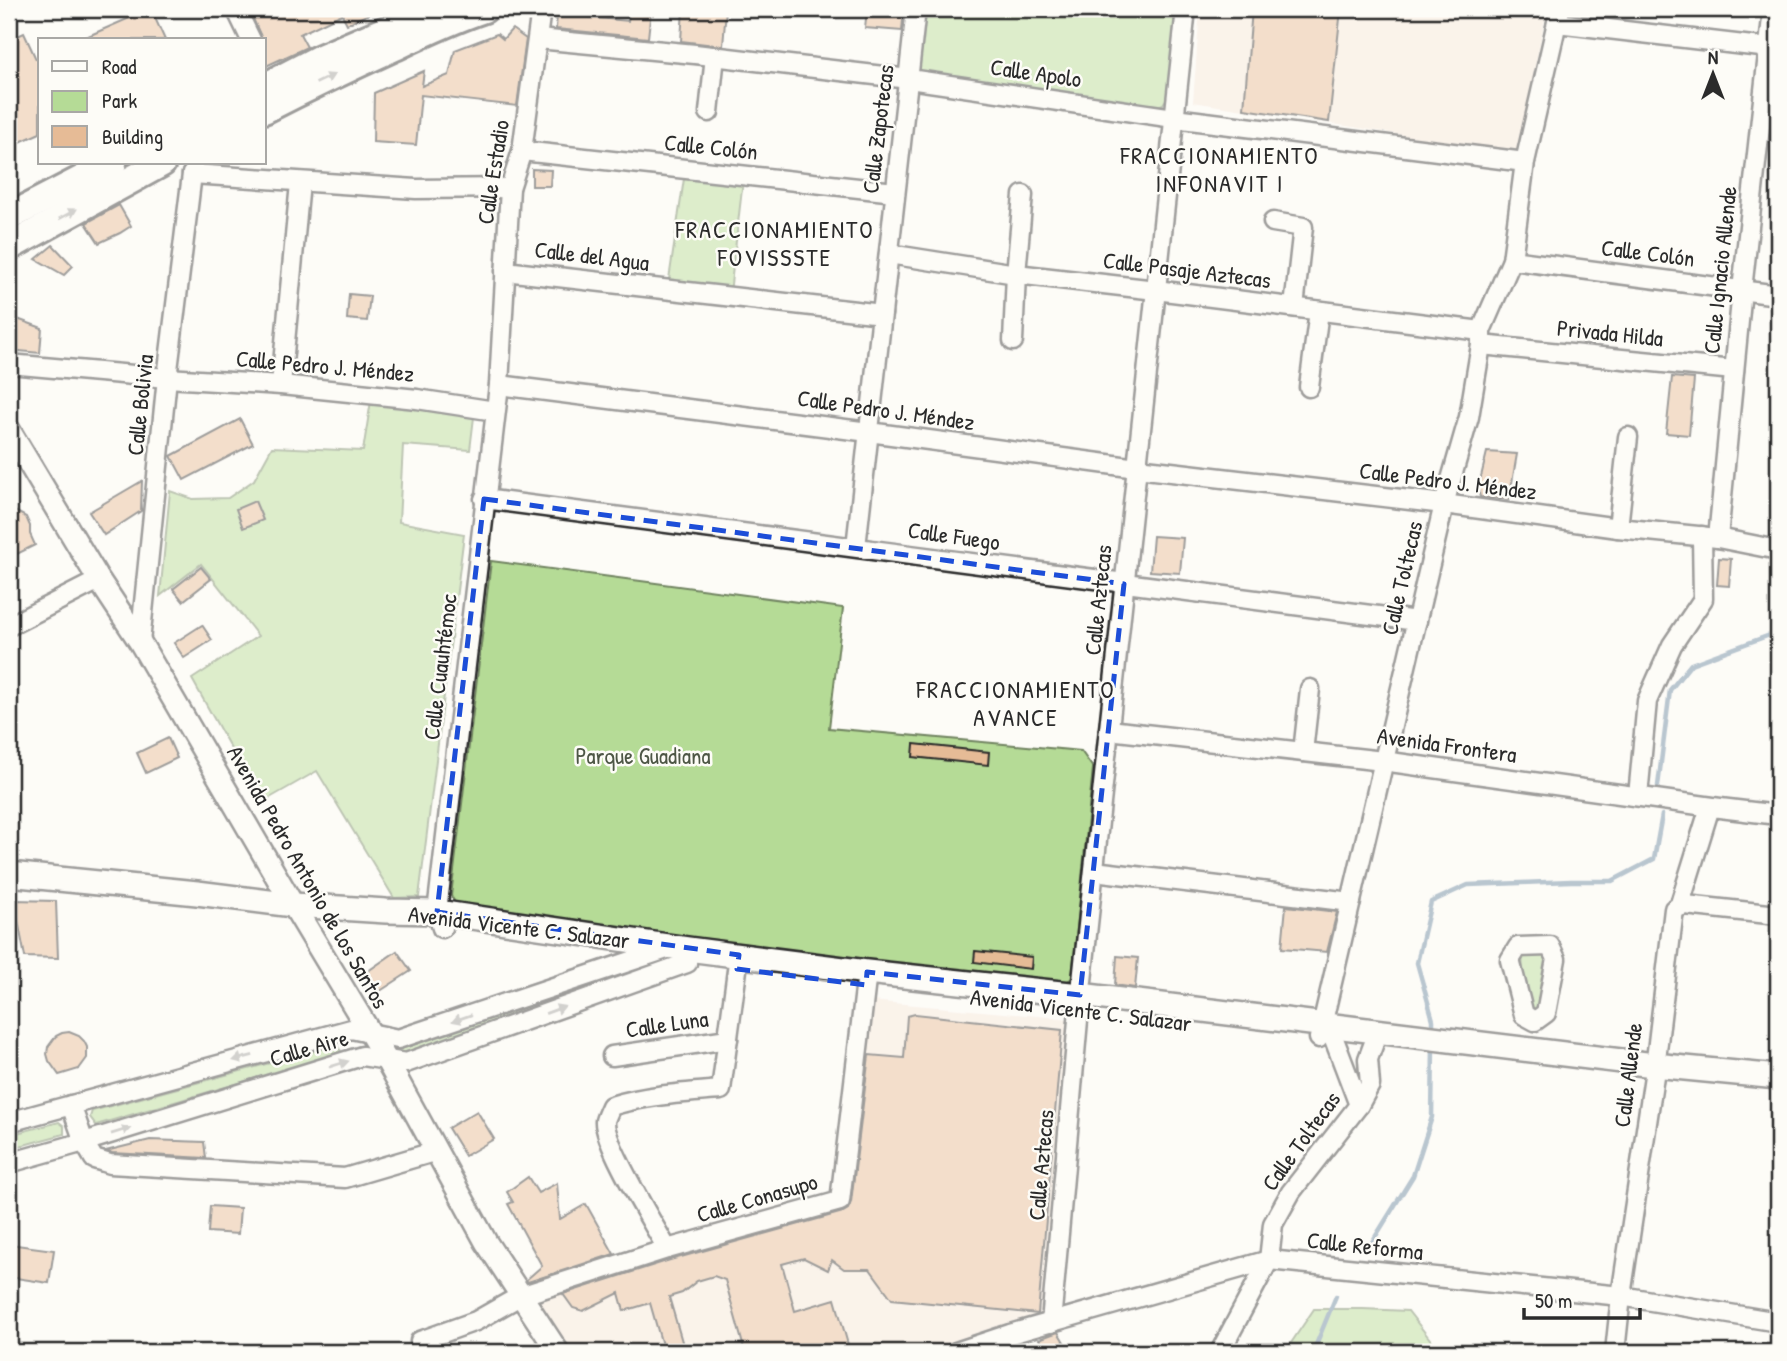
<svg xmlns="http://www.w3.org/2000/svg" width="1787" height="1361" font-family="'Patrick Hand',sans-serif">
<rect width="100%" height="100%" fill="#fdfcf7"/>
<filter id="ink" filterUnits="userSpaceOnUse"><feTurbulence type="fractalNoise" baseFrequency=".0143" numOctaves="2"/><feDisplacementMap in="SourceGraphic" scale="14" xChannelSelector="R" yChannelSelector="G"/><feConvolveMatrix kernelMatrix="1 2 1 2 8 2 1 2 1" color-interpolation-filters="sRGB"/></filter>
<g filter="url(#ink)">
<g fill="#f6e8da">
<polygon points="1200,9 1547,9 1517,153 1193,102"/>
<polygon points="871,1001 1071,1019 1047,1318 936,1352 572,1352 535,1296 848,1203"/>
</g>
<g fill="#b5db96" stroke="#708360" stroke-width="2">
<polygon points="921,9 1176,9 1167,98 1163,104 1157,107 915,72"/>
<polygon points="685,172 743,180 730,293 668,286"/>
<polygon points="371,401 474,417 470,450 403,445 399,522 464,534 419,897 394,898 317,771 261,803 192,679 258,636 201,564 160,596 170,491 193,499 228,498 254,480 272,447 363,451"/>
<polygon points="491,561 843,608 829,728 1081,751 1093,768 1072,978 1065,983 1059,984 458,907 451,896"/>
<path d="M1522,952l26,1c-2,12 -3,44 -9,53 -3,5 -5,4 -10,4l-12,-36h6z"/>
<polygon points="609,978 620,981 399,1054 398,1050"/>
<polygon points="337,1045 342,1053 96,1125 90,1117 92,1111"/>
<polygon points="59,1122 64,1126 64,1134 9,1149 9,1135"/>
<polygon points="1314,1309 1363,1309 1408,1311 1440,1352 1287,1352 1287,1349"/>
</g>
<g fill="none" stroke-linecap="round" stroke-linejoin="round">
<g stroke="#66859e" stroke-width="4.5">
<polyline points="1658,786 1670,690 1691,664 1778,632"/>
<polyline points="1433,1030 1433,1020 1417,963 1431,902 1468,885 1571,881 1612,881 1654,859 1662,815"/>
<polyline points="1369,1247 1413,1176 1432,1117 1433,1046"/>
<polyline points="1313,1352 1336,1296"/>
</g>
</g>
<g fill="#e6bb96" stroke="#2b2b2b" stroke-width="2">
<polygon points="151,9 165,40 79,40 150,9"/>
<polygon points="249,9 380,9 347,24 342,14 300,34 307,47 264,67 264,40 262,40"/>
<polygon points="629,9 651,9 648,38 556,29 557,14 628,21"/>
<polygon points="683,9 726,9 723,46 681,41"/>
<polygon points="867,9 904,9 902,31 865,28"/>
<polygon points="1252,9 1341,9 1329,122 1244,109"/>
<polygon points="512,29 526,39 517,106 421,95 416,145 373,142 374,93 424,71 422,86 449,75 455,50 497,34 503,39"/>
<polygon points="24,33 36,59 40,58 40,133 9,147 9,40"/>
<polygon points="532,169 551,170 550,186 532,186"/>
<polygon points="119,205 131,226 120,233 99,243 86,223"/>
<polygon points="53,245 73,266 64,275 36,259"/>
<polygon points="349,294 370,296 367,321 347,319"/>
<polygon points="9,316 42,328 40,353 9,350"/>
<polygon points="1672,377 1694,379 1689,435 1666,433"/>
<polygon points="240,419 253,444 184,480 171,456"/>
<polygon points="1487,452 1517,454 1509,500 1480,497 1478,489"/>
<polygon points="142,481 141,511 104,535 89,512"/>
<polygon points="255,501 263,520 243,528 236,509"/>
<polygon points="9,508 26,517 30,526 30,534 35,545 9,558"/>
<polygon points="1153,536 1183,538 1180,573 1150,571"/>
<polygon points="1719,558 1731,559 1729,586 1717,585"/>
<polygon points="201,567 211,579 183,601 173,589"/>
<polygon points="202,625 212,640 184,658 174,643"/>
<polygon points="168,738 177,758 146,773 137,753"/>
<polygon points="914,744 989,752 988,765 913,757"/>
<polygon points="14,900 56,901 58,958 25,957"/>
<polygon points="1286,906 1337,912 1327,952 1282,948"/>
<polygon points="397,951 411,971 371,997 358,978"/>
<polygon points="975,951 1032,957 1031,969 974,962"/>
<polygon points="1117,956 1138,958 1135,988 1115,985"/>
<polygon points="915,1014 1062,1030 1038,1314 892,1299 870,1269 844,1269 832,1260 828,1270 804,1258 782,1264 795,1311 835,1299 849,1348 835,1352 745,1352 725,1280 714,1276 697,1281 682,1293 669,1297 685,1352 664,1352 650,1303 624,1311 619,1293 583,1311 573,1308 563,1294 670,1260 843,1212 848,1209 851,1202 869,1055 904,1058 907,1016"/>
<polygon points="69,1032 79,1036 84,1041 87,1047 87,1058 79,1069 59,1075 49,1061 47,1054 48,1047 56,1036 62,1033"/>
<polygon points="477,1111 494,1139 465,1156 448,1128"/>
<polygon points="150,1140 204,1142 206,1158 112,1153 106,1151"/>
<polygon points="528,1177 538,1193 557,1183 560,1219 586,1204 614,1254 528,1282 526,1280 542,1266 508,1204 513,1202 507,1192"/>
<polygon points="210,1206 240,1208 238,1234 208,1232"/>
<polygon points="9,1244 54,1250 49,1283 9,1277"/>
<polygon points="1058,1332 1070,1352 1046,1352 1039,1339"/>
</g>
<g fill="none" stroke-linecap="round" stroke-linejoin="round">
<g stroke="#2b2b2b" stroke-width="23">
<g id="minor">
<polyline points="236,9 251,40"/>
<polyline points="1557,23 1778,49"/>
<polyline points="538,39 695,54 909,79 1174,118 1525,162"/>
<polyline points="709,112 715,56"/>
<polyline points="522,151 895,192"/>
<polyline points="192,174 416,189 510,188"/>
<polyline points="1273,222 1303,227 1294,307"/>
<polyline points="889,254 1016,274 1156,290 1481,331"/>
<polyline points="1512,260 1778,295"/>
<polyline points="505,271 882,314"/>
<polyline points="1013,341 1016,274 1023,195"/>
<polyline points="1481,345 1734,370"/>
<polyline points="9,364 167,378 281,385 417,399 495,411"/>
<polyline points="281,385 300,183"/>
<polyline points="499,385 869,432 1137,468 1444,504 1618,528 1718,538 1778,550"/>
<polyline points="1309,387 1319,311"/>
<path d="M484,499c311,40 622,83 933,122"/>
<polyline points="1618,528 1628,437"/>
<polyline points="1718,538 1742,290 1773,9"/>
<polyline points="856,547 916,9"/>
<polyline points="9,626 99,580"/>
<polyline points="140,642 167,378 192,174"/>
<polyline points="1109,730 1383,761 1720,808 1778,815"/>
<polyline points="1303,752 1310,689"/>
<polyline points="1638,796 1647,701 1672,645 1703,599 1702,536"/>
<polyline points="1094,871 1351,902"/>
<polyline points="1679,907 1710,807"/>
<polyline points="442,928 437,912 499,385 510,188 522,151 541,9"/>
<polygon points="1550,946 1556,959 1546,1013 1535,1021 1524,1015 1510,960 1518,947"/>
<polyline points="1319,1038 1444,504 1469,417 1481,345 1481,331 1512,260 1525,162 1560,9"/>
<polyline points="1334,1039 1359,1105"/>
<polyline points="612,1056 728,1039"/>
<polyline points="71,1105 84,1142 94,1159 110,1164 345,1178 437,1151"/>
<polyline points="9,1122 351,1029 398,1039 670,948"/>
<polyline points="9,1163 84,1142 362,1056 406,1063 687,963 688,949"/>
<path d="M667,1249c-12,-23 -64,-106 -62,-128 1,-4 4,-10 6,-15 36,-11 73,-13 110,-16l18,-135"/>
<polyline points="1051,1323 1079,1009 1186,9"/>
<polyline points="420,1341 476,1321 520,1296 667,1249 840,1201 867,972"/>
<polyline points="956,1352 1010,1334 1269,1260 1621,1296 1778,1322"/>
<polyline points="1220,1352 1269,1260 1273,1224 1291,1192 1359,1105 1370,1085 1368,1059 1378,1032"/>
<polyline points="1615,1352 1621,1296 1654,1076 1674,909 1685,905 1778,915"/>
</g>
</g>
<g stroke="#2b2b2b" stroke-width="26">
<polyline id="tertiary" points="9,430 99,580 140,642 293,905 387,1061 486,1242 558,1352"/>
</g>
<g stroke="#2b2b2b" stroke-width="28">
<polyline id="secondary" points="9,874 197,893 293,905 386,911 437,912 688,949 867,972 1080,995 1654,1065 1778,1077"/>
</g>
<g stroke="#2b2b2b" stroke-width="32">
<g id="primary">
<polyline points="264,87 318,59 435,9"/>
<path d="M264,110c43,-22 87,-43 131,-63 29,-14 59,-28 89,-38"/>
<polyline points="9,217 113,163"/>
<polyline points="9,247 162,163"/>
</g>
</g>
<use href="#minor" stroke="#fdfcf7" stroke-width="18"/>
<use href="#tertiary" stroke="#fdfcf7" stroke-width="21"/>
<use href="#secondary" stroke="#fdfcf7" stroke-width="23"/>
<use href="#primary" stroke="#fdfcf7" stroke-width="26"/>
</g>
<defs><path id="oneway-solid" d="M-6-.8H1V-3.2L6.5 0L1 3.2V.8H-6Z" transform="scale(1.75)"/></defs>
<g fill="#9e9e9b">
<use href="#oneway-solid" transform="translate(325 79) rotate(-26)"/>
<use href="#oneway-solid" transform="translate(68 214) rotate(-29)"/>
<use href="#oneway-solid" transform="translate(555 1010) rotate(-20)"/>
<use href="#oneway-solid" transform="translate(462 1018) rotate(161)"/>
<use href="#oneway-solid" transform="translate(243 1058) rotate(165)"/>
<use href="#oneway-solid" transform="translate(339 1064) rotate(-17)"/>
<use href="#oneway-solid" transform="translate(121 1131) rotate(-17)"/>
</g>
</g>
<path d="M0 0H1787V1361H0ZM484,499l640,85 -44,411 -213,-23 -1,13 -129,-16 2,-14 -302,-43z" fill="#fdfcf7" fill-opacity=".55" fill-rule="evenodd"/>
<path fill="none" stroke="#1d4ed8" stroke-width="5" stroke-dasharray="14 9" stroke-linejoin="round" d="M484,499l640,85 -44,411 -213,-23 -1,13 -129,-16 2,-14 -302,-43z"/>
<g text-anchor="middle" stroke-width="5" stroke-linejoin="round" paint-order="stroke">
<g font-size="23" fill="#2b2b2b" stroke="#fdfcf7">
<text transform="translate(1036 73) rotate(8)" y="8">Calle Apolo</text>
<text transform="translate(878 129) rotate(-83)" y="8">Calle Zapotecas</text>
<text transform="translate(711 147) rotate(6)" y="8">Calle Colón</text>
<text transform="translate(493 172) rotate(-81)" y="8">Calle Estadio</text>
<text transform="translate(1648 253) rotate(7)" y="8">Calle Colón</text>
<text transform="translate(592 256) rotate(7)" y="8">Calle del Agua</text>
<text transform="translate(1187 270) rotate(7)" y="8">Calle Pasaje Aztecas</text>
<text transform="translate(1720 270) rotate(-84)" y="8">Calle Ignacio Allende</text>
<text transform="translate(1610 333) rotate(6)" y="8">Privada Hilda</text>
<text transform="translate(325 366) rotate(5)" y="8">Calle Pedro J. Méndez</text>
<text transform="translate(140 405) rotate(-84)" y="8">Calle Bolivia</text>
<text transform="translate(886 410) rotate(8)" y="8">Calle Pedro J. Méndez</text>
<text transform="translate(1448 481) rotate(7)" y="8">Calle Pedro J. Méndez</text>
<text transform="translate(954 536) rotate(8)" y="8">Calle Fuego</text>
<text transform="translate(1402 578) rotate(-77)" y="8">Calle Toltecas</text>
<text transform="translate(1098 600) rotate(-84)" y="8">Calle Aztecas</text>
<text transform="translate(440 667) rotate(-83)" y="8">Calle Cuauhtémoc</text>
<text transform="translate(1447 745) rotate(8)" y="8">Avenida Frontera</text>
<text transform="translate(308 877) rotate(60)" y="8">Avenida Pedro Antonio de los Santos</text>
<text transform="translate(519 927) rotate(7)" y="8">Avenida Vicente C. Salazar</text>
<text transform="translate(1081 1010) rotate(7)" y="8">Avenida Vicente C. Salazar</text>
<text transform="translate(667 1024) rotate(-8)" y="8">Calle Luna</text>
<text transform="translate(309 1048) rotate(-16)" y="8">Calle Aire</text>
<text transform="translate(1628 1075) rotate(-83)" y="8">Calle Allende</text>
<text transform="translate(1301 1141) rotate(-54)" y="8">Calle Toltecas</text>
<text transform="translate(1041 1165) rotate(-85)" y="8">Calle Aztecas</text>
<text transform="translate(757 1198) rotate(-16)" y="8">Calle Conasupo</text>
<text transform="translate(1365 1246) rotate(6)" y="8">Calle Reforma</text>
</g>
<g font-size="23" fill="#4e5746" stroke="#fdfcf7">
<text x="643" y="764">Parque Guadiana</text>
</g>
<g font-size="24" letter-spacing="2" fill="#2b2b2b" stroke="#fdfcf7">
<text x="1220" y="164">FRACCIONAMIENTO<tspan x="1220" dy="28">INFONAVIT I</tspan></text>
<text x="775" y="238">FRACCIONAMIENTO<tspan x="775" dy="28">FOVISSSTE</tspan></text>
<text x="1016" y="698">FRACCIONAMIENTO<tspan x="1016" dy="28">AVANCE</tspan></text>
</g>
</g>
<rect width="1787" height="1361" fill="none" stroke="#fdfcf7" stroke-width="35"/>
<rect x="18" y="18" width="1752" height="1326" fill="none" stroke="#2b2b2b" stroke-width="2.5" filter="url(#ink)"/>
<rect x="38" y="38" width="228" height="126" fill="#fdfcf7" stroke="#a9a8a5" stroke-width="2"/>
<rect x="52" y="61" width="35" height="10" fill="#fdfcf7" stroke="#a9a8a5" stroke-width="2"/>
<text x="102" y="74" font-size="21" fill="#2b2b2b">Road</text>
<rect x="52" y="91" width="35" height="21" fill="#b5db96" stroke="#a9a8a5" stroke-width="2"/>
<text x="102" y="108" font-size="21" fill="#2b2b2b">Park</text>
<rect x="52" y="126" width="35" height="21" fill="#e6bb96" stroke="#a9a8a5" stroke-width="2"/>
<text x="102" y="144" font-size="21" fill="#2b2b2b">Building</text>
<g transform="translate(1713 74)" stroke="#fdfcf7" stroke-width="5" paint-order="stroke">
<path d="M0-5L12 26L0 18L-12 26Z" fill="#2b2b2b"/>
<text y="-10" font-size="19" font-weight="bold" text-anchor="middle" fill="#2b2b2b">N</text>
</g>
<path d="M1524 1308v10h116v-10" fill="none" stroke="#2b2b2b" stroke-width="3.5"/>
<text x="1535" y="1308" font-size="21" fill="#2b2b2b" stroke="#fdfcf7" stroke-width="5" paint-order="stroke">50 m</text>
</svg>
